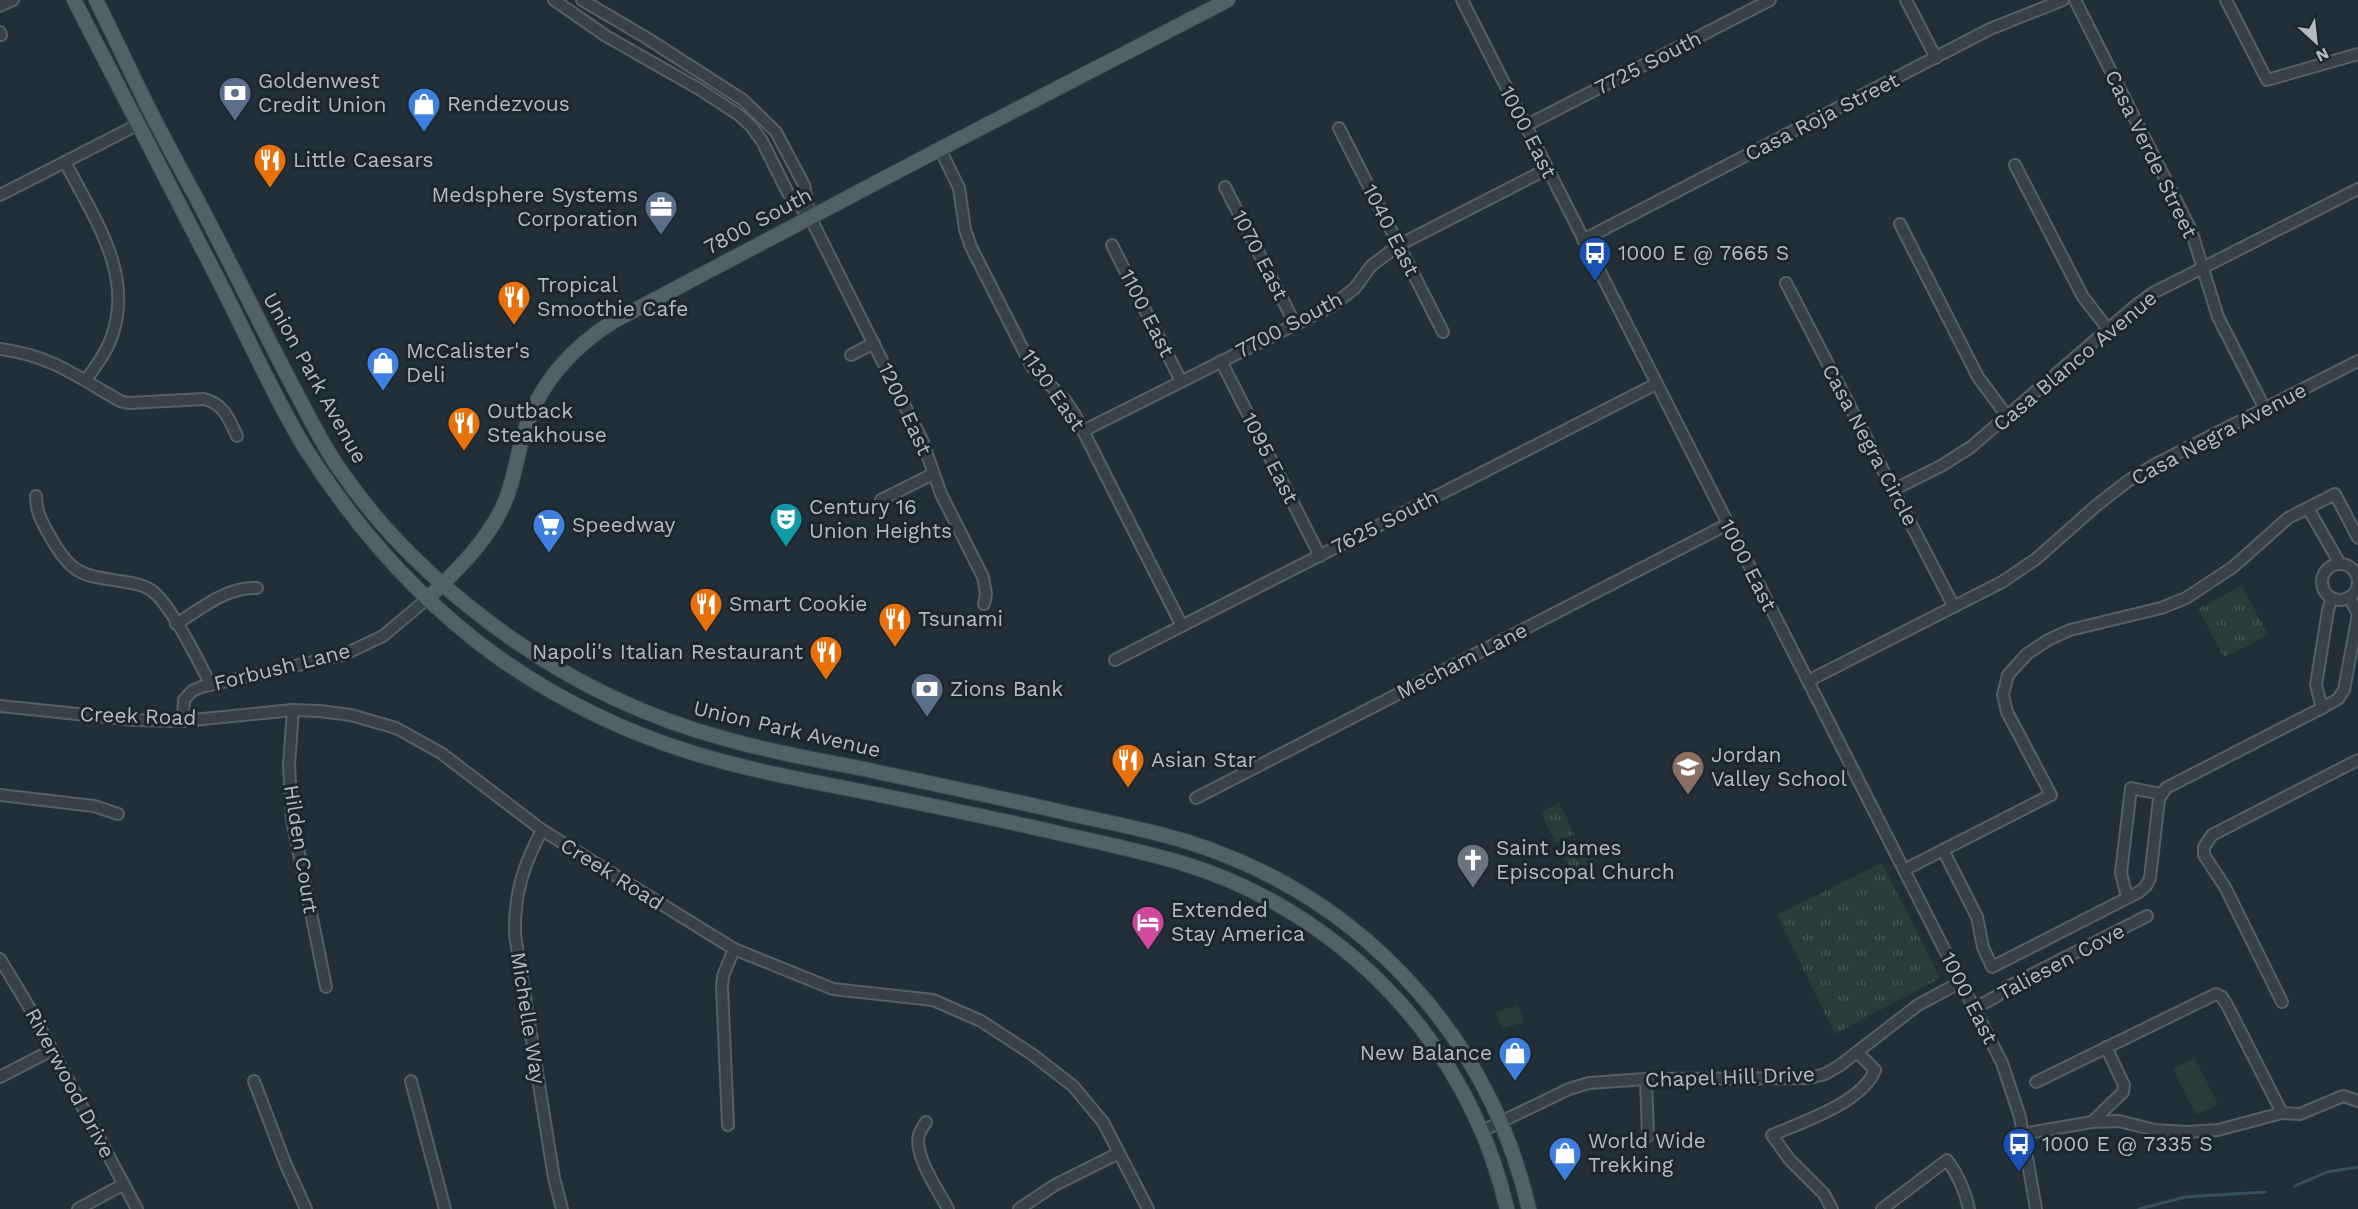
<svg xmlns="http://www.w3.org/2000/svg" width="2358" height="1209" font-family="'Work Sans',sans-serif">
<defs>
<pattern id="grass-tufts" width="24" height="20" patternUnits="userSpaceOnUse" patternTransform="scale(1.5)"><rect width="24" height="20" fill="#283d3a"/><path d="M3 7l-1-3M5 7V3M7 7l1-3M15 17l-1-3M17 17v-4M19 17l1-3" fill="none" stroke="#455755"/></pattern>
</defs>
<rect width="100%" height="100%" fill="#232f38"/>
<g fill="url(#grass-tufts)">
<polygon points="2242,586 2268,635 2224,657 2199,610 2200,608"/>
<polygon points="1559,803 1574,834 1556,843 1541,812"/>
<polygon points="1577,842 1597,862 1583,873 1575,872 1563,857 1563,852 1572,843"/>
<polygon points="1882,863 1940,978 1835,1034 1777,915"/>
</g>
<g fill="#283d3a">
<polygon points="1518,1005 1524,1022 1502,1029 1496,1012"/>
<polygon points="2195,1058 2218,1104 2196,1115 2173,1069"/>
</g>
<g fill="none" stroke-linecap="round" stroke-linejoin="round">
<g stroke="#374e5d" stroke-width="3">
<polyline points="2295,1186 2327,1172 2358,1167"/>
<polyline points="2139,1209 2185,1197 2265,1192"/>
</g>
<g stroke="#545f66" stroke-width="14">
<g id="minor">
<polyline points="554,0 606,36 699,89 739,115 751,126 762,141 788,193 810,217"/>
<polyline points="582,0 645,37 743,100 776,132 804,185 810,217 922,440 941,494 983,577 986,594 984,604"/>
<polyline points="1462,0 2002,1063 2020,1117 2036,1209"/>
<polyline points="1906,0 1936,58"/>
<polyline points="2075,0 2191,230 2218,317 2265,409"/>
<polyline points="2226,0 2267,80 2358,54"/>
<polyline points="0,6 13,0"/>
<polyline points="0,32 1,35"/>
<polyline points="1525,126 1770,0"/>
<polyline points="1339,128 1443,332"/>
<polyline points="940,149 959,188 965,229 971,247 1032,367 1065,400 1075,415 1182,626"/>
<path d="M65,162c27,53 68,109 48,171 -5,17 -17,33 -27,47"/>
<polyline points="2015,165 2083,297 2108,329"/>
<polyline points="1225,187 1295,324"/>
<polyline points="0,195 137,125"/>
<polyline points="1900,224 1978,377 2007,416"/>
<polyline points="1583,240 1990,29 2063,0"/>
<polyline points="1112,245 1181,381"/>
<polyline points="1786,283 1954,607"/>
<path d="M0,349c52,7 76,27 120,52l8,2 76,-4c20,5 25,20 33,37"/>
<polyline points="851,355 874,343"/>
<polyline points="1221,361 1320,556"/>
<polyline points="1083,431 1332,306 1355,288 1371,266 1399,245 1547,169"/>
<polyline points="1893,490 1941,466 1971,447 2135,306 2153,293 2358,189"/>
<path d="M36,496c0,17 7,28 15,42 22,39 33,37 74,44 9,1 18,3 26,8 20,14 47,71 59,93"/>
<polyline points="881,500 933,474"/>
<polyline points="2308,508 2340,564"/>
<circle cx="2340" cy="582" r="18"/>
<path d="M176,624c25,-15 51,-38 81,-36"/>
<polyline points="1115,660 1656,384"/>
<polyline points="1808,681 2002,582 2036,559 2097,505 2128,481 2154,465 2358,361"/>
<polyline points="0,706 135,720 183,721 293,710 319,711 351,715 396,728 441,753 542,830 734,949 833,989 933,1000 981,1021 1033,1055 1073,1086 1103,1122 1148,1209"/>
<polyline points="2322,708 2338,699 2344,690 2358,614 2349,597"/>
<polyline points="293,710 289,765 292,819 326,987"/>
<polyline points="183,721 184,700 192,691 201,687 343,655 383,636 427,599"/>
<polyline points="0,795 94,806 118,814"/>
<polyline points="1196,798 1728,524"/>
<path d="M542,830c-19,36 -28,64 -27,105l39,243 8,31"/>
<polyline points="1943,850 1977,917 1983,947 1992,967 2139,892 2146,886 2150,878 2159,799 2166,788 2322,708 2316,685 2328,610 2332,598"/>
<polyline points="1904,870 2051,795 2007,712 2003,695 2008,675 2027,654 2048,640 2070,630 2161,608 2186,598 2233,567 2288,518 2335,494 2358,538"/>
<polyline points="2127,897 2121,873 2131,788 2161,794"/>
<polyline points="0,959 29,1007 137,1209"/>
<polyline points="2282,1002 2225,887 2204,855 2204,847 2212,835 2358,760"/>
<polyline points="1975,1008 1997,996 2005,988 2147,916"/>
<polyline points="0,1077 52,1050"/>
<polyline points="1646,1079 1648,1136"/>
<polyline points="254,1081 286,1165 306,1209"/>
<polyline points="411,1081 445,1209"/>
<polyline points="2036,1082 2216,994 2222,997 2227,1005 2282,1113"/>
<path d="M926,1122c-2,4 -6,8 -7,13 -6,19 20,57 29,74"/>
<polyline points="2092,1122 2123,1092 2124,1085 2106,1047"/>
<polyline points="728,1125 722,986 723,976 734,949"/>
<polyline points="1482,1131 1569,1089 1589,1083 1646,1079 1809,1078 1825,1074 1839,1066 1918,1005 1961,982"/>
<polyline points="2023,1134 2092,1122 2119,1121 2155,1130 2187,1132 2218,1130 2282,1113 2300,1114 2343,1096 2358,1101"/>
<polyline points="78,1209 124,1184"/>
<polyline points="1019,1209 1055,1185 1119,1153"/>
<path d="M1832,1209l-8,-15 -35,-35 -17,-24c31,-13 91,-33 103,-65l-18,-18"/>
<path d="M1882,1209l65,-49c11,15 18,30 22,49"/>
</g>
</g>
<g stroke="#3f4a51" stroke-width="16">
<g id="major">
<path d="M74,0c49,96 98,192 148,287 27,53 52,110 83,161 51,80 113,151 190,207 60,43 127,76 198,98 55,17 111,27 167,38 69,14 138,28 207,44 39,9 79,17 118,29 93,29 176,87 236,164 41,53 71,116 86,181"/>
<path d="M96,0c18,36 35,73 53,109 21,42 45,83 66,125 28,54 54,108 83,162 14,26 27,54 45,78 44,64 102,117 165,162 66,47 139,82 218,103 45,13 92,21 138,30 69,15 138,29 207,45 49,11 99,20 146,38 158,60 274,193 312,357"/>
<path d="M427,599c28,-27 58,-55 75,-91 12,-24 14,-50 22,-75 14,-48 48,-86 90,-112l326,-172 288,-149"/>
</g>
</g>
<use href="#minor" stroke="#364148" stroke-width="10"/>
<use href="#major" stroke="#546068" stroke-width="14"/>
</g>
<defs>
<g id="bank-pin" transform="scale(1.725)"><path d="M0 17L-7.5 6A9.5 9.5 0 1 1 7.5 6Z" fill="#5c6f8a" stroke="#1b262d"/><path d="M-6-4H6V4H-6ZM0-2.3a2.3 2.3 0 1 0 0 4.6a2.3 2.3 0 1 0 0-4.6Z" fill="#fff"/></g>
<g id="shop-pin" transform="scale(1.725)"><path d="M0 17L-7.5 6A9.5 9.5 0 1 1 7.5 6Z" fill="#3f7fe0" stroke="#1b262d"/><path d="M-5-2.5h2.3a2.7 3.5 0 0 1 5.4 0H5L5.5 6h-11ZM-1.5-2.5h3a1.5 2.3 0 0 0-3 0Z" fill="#fff"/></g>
<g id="restaurant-pin" transform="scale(1.725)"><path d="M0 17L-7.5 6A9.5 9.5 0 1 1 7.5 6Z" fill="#e8710a" stroke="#1b262d"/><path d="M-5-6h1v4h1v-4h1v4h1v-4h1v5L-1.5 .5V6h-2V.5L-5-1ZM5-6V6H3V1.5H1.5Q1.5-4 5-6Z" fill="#fff"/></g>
<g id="office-pin" transform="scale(1.725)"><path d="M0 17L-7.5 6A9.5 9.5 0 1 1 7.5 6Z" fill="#5c6f8a" stroke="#1b262d"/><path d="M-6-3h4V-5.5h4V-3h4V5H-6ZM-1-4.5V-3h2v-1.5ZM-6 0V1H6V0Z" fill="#fff"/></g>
<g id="bus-pin" transform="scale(1.725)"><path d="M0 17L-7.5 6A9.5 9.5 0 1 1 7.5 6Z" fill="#1a4fb4" stroke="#1b262d"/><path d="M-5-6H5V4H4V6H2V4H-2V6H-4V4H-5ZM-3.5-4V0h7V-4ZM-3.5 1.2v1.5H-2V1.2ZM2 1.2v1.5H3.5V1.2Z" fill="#fff"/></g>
<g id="theatre-pin" transform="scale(1.725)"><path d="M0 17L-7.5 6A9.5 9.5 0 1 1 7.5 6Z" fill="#0f9aa8" stroke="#1b262d"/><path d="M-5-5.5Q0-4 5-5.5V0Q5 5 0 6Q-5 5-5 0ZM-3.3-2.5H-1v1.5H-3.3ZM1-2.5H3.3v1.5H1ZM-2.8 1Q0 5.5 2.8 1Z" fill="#fff"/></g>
<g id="supermarket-pin" transform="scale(1.725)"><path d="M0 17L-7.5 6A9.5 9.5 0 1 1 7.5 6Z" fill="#3f7fe0" stroke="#1b262d"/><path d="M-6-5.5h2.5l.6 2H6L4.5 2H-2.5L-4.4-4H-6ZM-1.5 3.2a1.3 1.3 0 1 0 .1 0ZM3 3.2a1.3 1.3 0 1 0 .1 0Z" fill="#fff"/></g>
<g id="school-pin" transform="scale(1.725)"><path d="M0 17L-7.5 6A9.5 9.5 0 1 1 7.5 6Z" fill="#8d6e63" stroke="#1b262d"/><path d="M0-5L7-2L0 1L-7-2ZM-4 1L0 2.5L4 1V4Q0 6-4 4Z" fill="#fff"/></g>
<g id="church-pin" transform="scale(1.725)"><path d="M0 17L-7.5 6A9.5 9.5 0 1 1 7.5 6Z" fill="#6b7280" stroke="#1b262d"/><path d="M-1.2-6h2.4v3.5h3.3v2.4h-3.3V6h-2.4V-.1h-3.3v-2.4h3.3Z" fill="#fff"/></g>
<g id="hotel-pin" transform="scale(1.725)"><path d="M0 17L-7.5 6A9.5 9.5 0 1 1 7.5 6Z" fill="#d1479c" stroke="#1b262d"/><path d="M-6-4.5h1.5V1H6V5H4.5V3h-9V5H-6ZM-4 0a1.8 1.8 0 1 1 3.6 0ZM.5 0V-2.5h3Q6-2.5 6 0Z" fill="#fff"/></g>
</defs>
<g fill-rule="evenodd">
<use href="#bank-pin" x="235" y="93"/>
<use href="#shop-pin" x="424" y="104"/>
<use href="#restaurant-pin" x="270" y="160"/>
<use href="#office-pin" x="661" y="207"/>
<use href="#bus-pin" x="1595" y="253"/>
<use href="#restaurant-pin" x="514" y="297"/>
<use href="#shop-pin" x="383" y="363"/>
<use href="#restaurant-pin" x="464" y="423"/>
<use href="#theatre-pin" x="786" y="519"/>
<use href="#supermarket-pin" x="549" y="525"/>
<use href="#restaurant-pin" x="706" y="604"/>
<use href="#restaurant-pin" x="895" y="619"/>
<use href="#restaurant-pin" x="826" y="652"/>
<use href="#bank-pin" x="927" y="689"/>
<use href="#restaurant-pin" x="1128" y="760"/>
<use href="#school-pin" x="1688" y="767"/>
<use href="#church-pin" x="1473" y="860"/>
<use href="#hotel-pin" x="1148" y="922"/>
<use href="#shop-pin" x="1515" y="1053"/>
<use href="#bus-pin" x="2019" y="1144"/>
<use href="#shop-pin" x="1565" y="1153"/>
</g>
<g text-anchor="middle" stroke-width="6" stroke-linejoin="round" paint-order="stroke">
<g font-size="21" fill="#b1bcc4" stroke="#1b262d">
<text transform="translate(1648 63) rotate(-27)" y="7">7725 South</text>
<text transform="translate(1822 117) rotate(-27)" y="7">Casa Roja Street</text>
<text transform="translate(1528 132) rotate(63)" y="7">1000 East</text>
<text transform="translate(2151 154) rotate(64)" y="7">Casa Verde Street</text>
<text transform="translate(758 221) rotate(-28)" y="7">7800 South</text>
<text transform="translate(1391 230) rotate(63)" y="7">1040 East</text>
<text transform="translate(1260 255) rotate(63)" y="7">1070 East</text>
<text transform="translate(1147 313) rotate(63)" y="7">1100 East</text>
<text transform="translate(1289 325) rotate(-28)" y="7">7700 South</text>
<text transform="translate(2075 361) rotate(-40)" y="7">Casa Blanco Avenue</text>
<text transform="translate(315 378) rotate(61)" y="7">Union Park Avenue</text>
<text transform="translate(1053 390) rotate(55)" y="7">1130 East</text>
<text transform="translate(905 409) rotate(65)" y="7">1200 East</text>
<text transform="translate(2219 434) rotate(-28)" y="7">Casa Negra Avenue</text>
<text transform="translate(1870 445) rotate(62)" y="7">Casa Negra Circle</text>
<text transform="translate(1270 458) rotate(63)" y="7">1095 East</text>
<text transform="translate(1385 522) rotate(-27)" y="7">7625 South</text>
<text transform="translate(1748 565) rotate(63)" y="7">1000 East</text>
<text transform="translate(1462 661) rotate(-27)" y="7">Mecham Lane</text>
<text transform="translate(282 667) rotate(-14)" y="7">Forbush Lane</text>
<text transform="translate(138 716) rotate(2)" y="7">Creek Road</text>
<text transform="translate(787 729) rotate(13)" y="7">Union Park Avenue</text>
<text transform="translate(301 849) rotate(81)" y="7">Hilden Court</text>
<text transform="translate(612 874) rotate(32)" y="7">Creek Road</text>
<text transform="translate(2061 962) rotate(-28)" y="7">Taliesen Cove</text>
<text transform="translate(1969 998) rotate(63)" y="7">1000 East</text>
<text transform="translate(528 1018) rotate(81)" y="7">Michelle Way</text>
<text transform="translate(1730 1077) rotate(-2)" y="7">Chapel Hill Drive</text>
<text transform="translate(70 1083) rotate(62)" y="7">Riverwood Drive</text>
</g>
<g font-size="21" fill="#b1bcc4" stroke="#1b262d" text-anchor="start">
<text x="258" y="88">Goldenwest<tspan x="258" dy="24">Credit Union</tspan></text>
<text x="447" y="111">Rendezvous</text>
<text x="293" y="167">Little Caesars</text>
<text x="638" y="202" text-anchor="end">Medsphere Systems<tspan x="638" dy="24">Corporation</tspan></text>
<text x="1618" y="260">1000 E @ 7665 S</text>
<text x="537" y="292">Tropical<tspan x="537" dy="24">Smoothie Cafe</tspan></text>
<text x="406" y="358">McCalister's<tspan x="406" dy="24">Deli</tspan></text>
<text x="487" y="418">Outback<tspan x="487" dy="24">Steakhouse</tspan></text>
<text x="809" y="514">Century 16<tspan x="809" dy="24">Union Heights</tspan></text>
<text x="572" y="532">Speedway</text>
<text x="729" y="611">Smart Cookie</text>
<text x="918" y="626">Tsunami</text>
<text x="803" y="659" text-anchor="end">Napoli's Italian Restaurant</text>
<text x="950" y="696">Zions Bank</text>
<text x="1711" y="762">Jordan<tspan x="1711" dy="24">Valley School</tspan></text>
<text x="1151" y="767">Asian Star</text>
<text x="1496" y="855">Saint James<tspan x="1496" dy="24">Episcopal Church</tspan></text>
<text x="1171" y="917">Extended<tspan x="1171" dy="24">Stay America</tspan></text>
<text x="1492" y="1060" text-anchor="end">New Balance</text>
<text x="1588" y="1148">World Wide<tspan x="1588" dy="24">Trekking</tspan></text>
<text x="2042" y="1151">1000 E @ 7335 S</text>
</g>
</g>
<g transform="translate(2316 42) rotate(153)" stroke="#1b262d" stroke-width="4.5" paint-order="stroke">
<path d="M0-4.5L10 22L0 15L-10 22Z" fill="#b1bcc4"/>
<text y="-9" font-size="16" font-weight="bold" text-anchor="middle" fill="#b1bcc4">N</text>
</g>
</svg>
